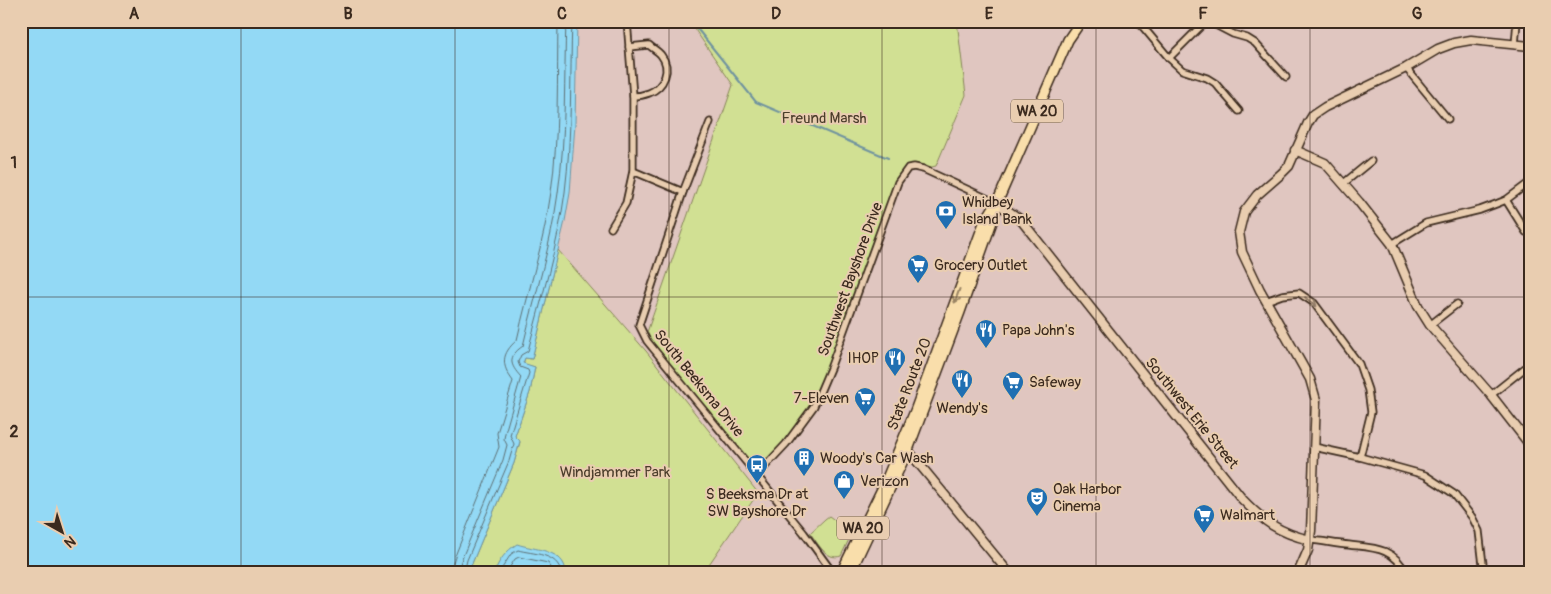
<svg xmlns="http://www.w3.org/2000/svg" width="1551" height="594" font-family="Pangolin,sans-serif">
<rect width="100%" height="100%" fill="#e0c6c0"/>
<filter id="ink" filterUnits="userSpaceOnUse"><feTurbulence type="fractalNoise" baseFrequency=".02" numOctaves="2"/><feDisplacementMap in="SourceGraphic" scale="10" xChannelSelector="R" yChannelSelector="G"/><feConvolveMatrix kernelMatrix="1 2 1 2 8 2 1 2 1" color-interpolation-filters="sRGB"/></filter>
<g filter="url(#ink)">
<g fill="#d1e093" stroke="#868558">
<polygon points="689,21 957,21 966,95 936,166 923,169 914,167 902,175 814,406 757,475 645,338 733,85"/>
<polygon points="558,250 646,351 758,493 703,573 468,573 514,463 520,442 515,436 530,392 535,367 523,364 525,358 532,359"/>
<path d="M829,516l23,17 -11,23c-15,5 -23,-13 -31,-23l15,-14z"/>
</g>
<g fill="#93d9f5" stroke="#70939f">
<polygon points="21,21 577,21 575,124 570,193 565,221 532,359 525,358 523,363 535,367 530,392 515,436 520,441 514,463 468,573 21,573"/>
<path d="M517,544c17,6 48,5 49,29h-72c5,-13 12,-22 23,-29z"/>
</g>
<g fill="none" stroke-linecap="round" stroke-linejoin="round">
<g stroke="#5e7074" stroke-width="1">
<path d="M450,573l5,-17 44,-109 -2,-14 16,-52c-12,-16 -12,-27 4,-41 11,-49 27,-98 34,-148 8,-56 6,-114 7,-171"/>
<path d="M457,573l5,-15 41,-98 4,-15 -3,-6 1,-6 16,-56c-11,-12 -14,-20 2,-31 12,-51 28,-101 35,-153 8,-57 6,-115 8,-172"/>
<path d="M464,573l3,-13 42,-99 5,-17 -4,-9 19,-62 -1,-3 -8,-3 -2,-5 3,-7 7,-4c13,-52 30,-105 37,-159 7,-57 5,-114 7,-171"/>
<path d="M499,573l12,-19 7,-4c14,4 41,3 43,23"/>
<polyline points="506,573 515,559 519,557 548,563 555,573"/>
</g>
<polyline stroke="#70939f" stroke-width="2" points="691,21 756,102 888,158"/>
<g stroke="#3b2a1e" stroke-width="9">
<g id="street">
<polyline points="1138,21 1169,58 1182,70 1207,78 1215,83 1239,111"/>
<polyline points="1208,21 1233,34 1247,38 1255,43 1286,77"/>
<polyline points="1515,45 1517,21"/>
<path d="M629,47l20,-2c3,3 9,6 12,10 11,14 3,32 -12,38 -5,2 -11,3 -16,3"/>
<polyline points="1169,58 1206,21"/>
<polyline points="1406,68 1448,119"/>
<polyline points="710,122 683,192 639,325 647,341 804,533 833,573"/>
<polyline points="633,171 683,192"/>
<polyline points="1344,183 1371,161"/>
<polyline points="1506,200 1526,232"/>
<polyline points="611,228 626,203 633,171 633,96 627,21"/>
<polyline points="1392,244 1426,223 1480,210 1496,204 1506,200 1530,182"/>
<polyline points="1266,301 1282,295 1299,293 1314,303 1359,364 1368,390 1371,412 1360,457"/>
<polyline points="1430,325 1457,304"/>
<polyline points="1491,395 1530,364"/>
<polyline points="1314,447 1360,457 1425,475 1454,494 1472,517 1479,531 1484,573"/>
<polyline points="757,475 786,444 814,406 831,366 898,182 908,168 914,167 923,169 997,203"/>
<path d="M1310,540c13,1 26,4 39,5 25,3 44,2 57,28"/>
</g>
</g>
<g stroke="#3b2a1e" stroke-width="11">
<g id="secondary">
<polyline points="1295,150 1325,163 1359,202 1392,244 1418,306 1430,325 1491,395 1530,445"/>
<path d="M997,203l24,17 221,279c21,22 37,34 68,41"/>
<polyline points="906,448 1009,573"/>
<polyline points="1298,573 1308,550 1311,531 1316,400 1310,379 1260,290 1242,252 1239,232 1244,212 1257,195 1281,174 1289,166 1308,123 1313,115 1325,107 1406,68 1438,49 1454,43 1471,40 1530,46"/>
</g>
</g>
<g stroke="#3b2a1e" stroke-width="12">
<g id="primary">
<polyline points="841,573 885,483 915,411 984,223 994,207"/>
<polyline points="850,573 908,450 960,312 993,219 997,203 1068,40 1081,21"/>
</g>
</g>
<use href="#street" stroke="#e9cdb0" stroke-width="5.5"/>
<use href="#secondary" stroke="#e9cdb0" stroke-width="8"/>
<use href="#primary" stroke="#f9deab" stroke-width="9"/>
</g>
<defs><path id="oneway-shaft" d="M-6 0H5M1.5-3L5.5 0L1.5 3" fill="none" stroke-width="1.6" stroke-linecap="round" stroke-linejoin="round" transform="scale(1.25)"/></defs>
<use stroke="#9a8464" href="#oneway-shaft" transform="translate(957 296) rotate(110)"/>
<use stroke="#927c67" href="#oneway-shaft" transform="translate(1311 302) rotate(38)"/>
</g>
<path fill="none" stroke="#3b2a1e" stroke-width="1" stroke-opacity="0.55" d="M241,21v552M455,21v552M669,21v552M882,21v552M1096,21v552M1310,21v552M21,297h1509"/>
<defs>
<g id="bank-pin" transform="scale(1.125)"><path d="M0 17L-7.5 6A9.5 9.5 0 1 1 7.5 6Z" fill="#1f6fb2" stroke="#e9cdb0"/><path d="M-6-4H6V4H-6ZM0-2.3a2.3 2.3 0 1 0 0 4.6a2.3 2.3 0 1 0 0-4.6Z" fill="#fff"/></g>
<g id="supermarket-pin" transform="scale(1.125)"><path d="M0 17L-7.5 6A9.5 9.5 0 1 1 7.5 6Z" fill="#1f6fb2" stroke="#e9cdb0"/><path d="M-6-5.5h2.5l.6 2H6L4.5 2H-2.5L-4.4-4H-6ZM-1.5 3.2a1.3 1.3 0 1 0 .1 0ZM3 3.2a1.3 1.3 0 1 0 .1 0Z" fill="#fff"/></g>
<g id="restaurant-pin" transform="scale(1.125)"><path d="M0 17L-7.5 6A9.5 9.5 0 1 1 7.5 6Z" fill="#1f6fb2" stroke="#e9cdb0"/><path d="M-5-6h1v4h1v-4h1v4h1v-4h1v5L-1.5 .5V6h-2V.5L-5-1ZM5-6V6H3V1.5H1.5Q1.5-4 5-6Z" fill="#fff"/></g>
<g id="building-pin" transform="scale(1.125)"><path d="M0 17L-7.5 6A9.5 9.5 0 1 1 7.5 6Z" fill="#1f6fb2" stroke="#e9cdb0"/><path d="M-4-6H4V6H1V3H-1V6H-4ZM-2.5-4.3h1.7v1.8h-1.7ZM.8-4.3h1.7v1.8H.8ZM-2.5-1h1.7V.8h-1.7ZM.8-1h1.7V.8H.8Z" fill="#fff"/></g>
<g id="bus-pin" transform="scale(1.125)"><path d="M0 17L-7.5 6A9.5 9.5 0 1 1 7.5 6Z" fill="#1f6fb2" stroke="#e9cdb0"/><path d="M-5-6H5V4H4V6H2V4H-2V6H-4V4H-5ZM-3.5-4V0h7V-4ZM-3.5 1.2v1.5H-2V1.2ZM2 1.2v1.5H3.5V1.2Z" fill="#fff"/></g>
<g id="shop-pin" transform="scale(1.125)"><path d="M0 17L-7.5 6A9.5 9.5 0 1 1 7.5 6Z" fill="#1f6fb2" stroke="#e9cdb0"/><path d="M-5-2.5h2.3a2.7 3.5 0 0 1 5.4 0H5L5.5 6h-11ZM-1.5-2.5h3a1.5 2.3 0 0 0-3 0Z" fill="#fff"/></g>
<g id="theatre-pin" transform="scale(1.125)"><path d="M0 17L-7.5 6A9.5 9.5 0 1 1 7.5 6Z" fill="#1f6fb2" stroke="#e9cdb0"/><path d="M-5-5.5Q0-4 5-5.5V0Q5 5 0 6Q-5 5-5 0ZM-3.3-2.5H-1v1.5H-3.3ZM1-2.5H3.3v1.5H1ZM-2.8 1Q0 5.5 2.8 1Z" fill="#fff"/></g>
</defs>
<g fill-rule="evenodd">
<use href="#bank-pin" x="946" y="211"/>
<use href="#supermarket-pin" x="918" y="265"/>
<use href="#restaurant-pin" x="986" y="330"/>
<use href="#restaurant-pin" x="895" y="358"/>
<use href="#restaurant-pin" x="962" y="380"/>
<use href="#supermarket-pin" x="1013" y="382"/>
<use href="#supermarket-pin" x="865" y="398"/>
<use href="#building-pin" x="804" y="458"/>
<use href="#bus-pin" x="757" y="465"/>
<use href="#shop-pin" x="844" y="481"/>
<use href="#theatre-pin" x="1037" y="498"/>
<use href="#supermarket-pin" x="1204" y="515"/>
</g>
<g text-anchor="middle" stroke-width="4" stroke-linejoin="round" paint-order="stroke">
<g fill="#e9cdb0" stroke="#6f5b4a" stroke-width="1">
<rect x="1011" y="99.5" width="52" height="23" rx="4"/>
<rect x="837" y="516.5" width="52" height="23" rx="4"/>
</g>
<g font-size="14" font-weight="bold" fill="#3b2a1e">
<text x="1037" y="116">WA 20</text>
<text x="863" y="533">WA 20</text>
</g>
<g font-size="15" fill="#4a3c2a" stroke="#e9cdb0">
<text x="824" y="123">Freund Marsh</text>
<text x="615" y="477">Windjammer Park</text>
</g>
<g font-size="15" fill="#3b2a1e" stroke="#e9cdb0" text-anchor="start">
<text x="962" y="207">Whidbey<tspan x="962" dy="17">Island Bank</tspan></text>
<text x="934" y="270">Grocery Outlet</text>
<text x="1002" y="335">Papa John's</text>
<text x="879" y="363" text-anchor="end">IHOP</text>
<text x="1029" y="387">Safeway</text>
<text x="849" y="403" text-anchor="end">7-Eleven</text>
<text x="962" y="413" text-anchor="middle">Wendy's</text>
<text x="820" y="463">Woody's Car Wash</text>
<text x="860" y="486">Verizon</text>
<text x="1053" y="494">Oak Harbor<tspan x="1053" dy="17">Cinema</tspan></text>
<text x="757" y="499" text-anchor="middle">S Beeksma Dr at<tspan x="757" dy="17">SW Bayshore Dr</tspan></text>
<text x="1220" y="520">Walmart</text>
</g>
<g font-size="15" fill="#3b2a1e" stroke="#e9cdb0">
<text transform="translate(850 279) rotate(-70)" y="5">Southwest Bayshore Drive</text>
<text transform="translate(699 383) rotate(51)" y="5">South Beeksma Drive</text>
<text transform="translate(909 384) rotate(-69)" y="5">State Route 20</text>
<text transform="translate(1192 413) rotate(51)" y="5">Southwest Erie Street</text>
</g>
</g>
<rect width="1551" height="594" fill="none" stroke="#e9cdb0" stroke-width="55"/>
<g transform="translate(62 532) rotate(141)" stroke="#e9cdb0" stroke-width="4" paint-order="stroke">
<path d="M0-4L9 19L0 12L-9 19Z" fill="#3b2a1e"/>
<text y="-8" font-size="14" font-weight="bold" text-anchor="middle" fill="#3b2a1e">N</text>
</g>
<rect x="28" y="28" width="1496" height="538" fill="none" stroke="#3b2a1e" stroke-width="2"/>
<g font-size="16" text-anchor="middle" font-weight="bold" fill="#3b2a1e">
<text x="134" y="19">A</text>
<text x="348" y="19">B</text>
<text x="562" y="19">C</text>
<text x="776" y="19">D</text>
<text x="989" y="19">E</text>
<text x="1203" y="19">F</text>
<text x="1417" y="19">G</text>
<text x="14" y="168">1</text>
<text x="14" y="437">2</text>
</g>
</svg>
